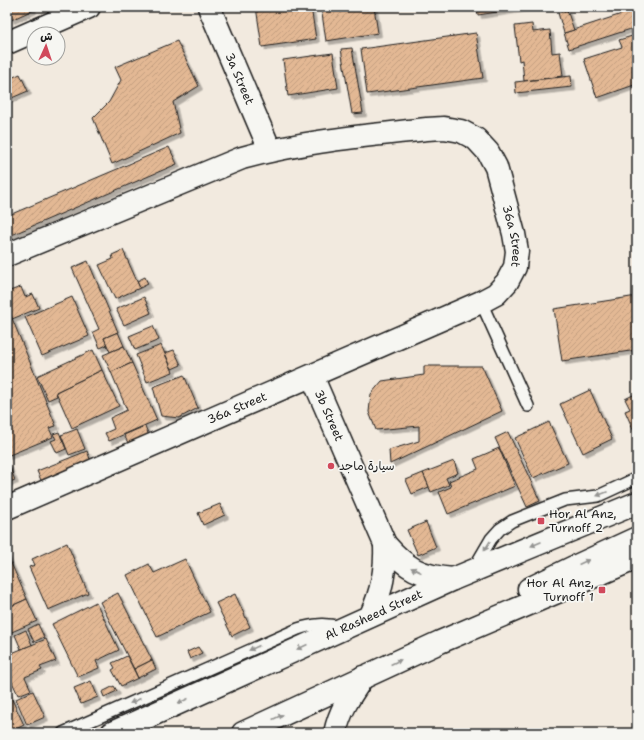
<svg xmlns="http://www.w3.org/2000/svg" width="644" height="740" font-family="'Shantell Sans','Playpen Sans Arabic',sans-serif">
<defs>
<pattern id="building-hatch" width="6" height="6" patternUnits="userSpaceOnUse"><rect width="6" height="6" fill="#e3b894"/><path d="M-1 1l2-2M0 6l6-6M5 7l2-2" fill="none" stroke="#c29e7f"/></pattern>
<filter id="shadow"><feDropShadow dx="3.5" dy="3.5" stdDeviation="0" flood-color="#0004"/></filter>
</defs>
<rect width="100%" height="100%" fill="#f2eadf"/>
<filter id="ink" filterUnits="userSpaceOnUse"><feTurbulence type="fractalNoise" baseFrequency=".025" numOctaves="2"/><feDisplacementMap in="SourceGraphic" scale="8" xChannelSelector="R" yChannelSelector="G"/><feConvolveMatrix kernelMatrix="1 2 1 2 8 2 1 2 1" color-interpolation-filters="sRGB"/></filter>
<g filter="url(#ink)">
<g fill="url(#building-hatch)" stroke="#1c1c1c" filter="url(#shadow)">
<polygon points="7,7 32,7 33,10 11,20 7,11"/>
<polygon points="256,7 311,7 316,39 262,47"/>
<polygon points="321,7 374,7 378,33 326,41"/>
<polygon points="477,7 530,7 478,15"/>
<polygon points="637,9 637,27 569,49 564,33"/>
<polygon points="567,10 574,30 564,33 558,13"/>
<polygon points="532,24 533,32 550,30 552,53 560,52 563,76 524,81 522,60 519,61 515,26"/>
<polygon points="476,33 483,78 367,94 361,49"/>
<polygon points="632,36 635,43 637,42 637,84 597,98 584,59 622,47 619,40"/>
<polygon points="177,41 199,86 173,102 180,133 112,164 93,118 109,102 121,80 115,67"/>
<polygon points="352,48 363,113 352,114 341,49"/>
<polygon points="333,53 338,88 288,96 283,60"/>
<polygon points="20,74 28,91 7,100 7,80"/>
<polygon points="571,76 572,87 516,93 515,82"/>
<polygon points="169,147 177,164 7,237 7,216"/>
<polygon points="123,250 140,288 115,299 99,265 113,259 112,255"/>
<polygon points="88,261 118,332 104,338 107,345 100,348 93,332 99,329 72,268"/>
<polygon points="145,277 148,284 140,288 137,281"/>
<polygon points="21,287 25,297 33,294 39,308 12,319 7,306 7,292"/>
<polygon points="637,296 637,350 562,361 554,309"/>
<polygon points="72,297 89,336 42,356 25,317"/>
<polygon points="144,297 151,313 124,325 116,309"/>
<polygon points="7,306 56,426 49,428 53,437 7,456"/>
<polygon points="153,326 159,340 135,350 129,336"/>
<polygon points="118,332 124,346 110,352 104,338"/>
<polygon points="161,345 173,372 147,382 136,355"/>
<polygon points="124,346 132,363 111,372 103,355"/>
<polygon points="93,350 102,370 56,392 57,396 48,400 37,376"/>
<polygon points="174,350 181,365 172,369 165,353"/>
<polygon points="132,363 157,420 109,441 105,433 114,429 110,418 127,410 111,372"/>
<polygon points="424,366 482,366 502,411 390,464 389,450 419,441 419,426 376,430 369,412 371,394 382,381 424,375"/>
<polygon points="102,370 119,406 72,428 56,392"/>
<polygon points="184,375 198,408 179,418 161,416 153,387"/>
<polygon points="590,390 612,439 583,453 560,404"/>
<polygon points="637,393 637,436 636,436 625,411 630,409 625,399"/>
<polygon points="549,422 568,463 533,478 515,438"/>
<polygon points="145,426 150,438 130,447 124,435"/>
<polygon points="77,429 85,449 69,455 61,435"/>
<polygon points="59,432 66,449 57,453 51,441 56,439 53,434"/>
<polygon points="508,432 540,501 527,507 495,438"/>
<polygon points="499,448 515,486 448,514 439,492 451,487 449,481 478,469 474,459"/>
<polygon points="87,451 92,464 43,485 37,471"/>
<polygon points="454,461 458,473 446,478 449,485 431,492 423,473"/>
<polygon points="8,463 15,480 7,483 7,464"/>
<polygon points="423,473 429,487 412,494 406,480"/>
<polygon points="220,504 225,515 203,525 198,513"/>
<polygon points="426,522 436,547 418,555 407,530"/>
<polygon points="67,543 88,593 48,610 29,567 35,565 32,559"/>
<polygon points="7,554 27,599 7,608"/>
<polygon points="185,559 210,612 157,637 127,575 149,564 154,573"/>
<polygon points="118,593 152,660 134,669 100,602"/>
<polygon points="235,594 250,627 232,636 216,603"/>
<polygon points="27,599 37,621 7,634 7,608"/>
<polygon points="96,602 119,650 96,661 99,668 78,677 52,624"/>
<polygon points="38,624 44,637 34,642 28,629"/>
<polygon points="26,630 32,645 21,649 15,635"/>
<polygon points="46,639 56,661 40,667 42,670 25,677 31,690 18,695 7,671 7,655"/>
<polygon points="198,647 202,653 190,659 187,652"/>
<polygon points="127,656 138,678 121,686 112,670 115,668 112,663"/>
<polygon points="152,660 156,669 138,678 134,669"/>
<polygon points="91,681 98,697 81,704 74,688"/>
<polygon points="114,686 117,691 104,697 102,692"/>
<polygon points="7,689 24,725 8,733 7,733"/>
<polygon points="33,691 45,717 27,725 16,699"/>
</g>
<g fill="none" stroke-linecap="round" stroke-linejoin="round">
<g stroke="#1c1c1c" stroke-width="14">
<g id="service">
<polyline points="481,302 528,406"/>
<polyline points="474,568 491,539 500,529 512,521 565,500 598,496 637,478"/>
<path d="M63,733l235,-104c15,-5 27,-6 43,-2"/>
</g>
</g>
<g stroke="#1c1c1c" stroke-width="25">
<g id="minor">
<path id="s1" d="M209,7l61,143"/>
<polyline points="7,43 89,7"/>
<path id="s2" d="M7,255l235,-97c61,-17 123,-22 185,-29l17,-1 17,3 15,8 12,13 8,15 18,67 3,17 -2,16 -8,15 -11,12 -15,8 -474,206"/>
<path id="s3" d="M312,376l73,168c22,25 35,32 68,35"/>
<path d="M371,615c11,-24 15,-45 14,-71"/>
<path d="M335,733c5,-23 15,-37 28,-56"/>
</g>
</g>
<g stroke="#1c1c1c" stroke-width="25">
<g id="secondary">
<polyline points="529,589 574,567 637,538"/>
<path id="s4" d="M112,733l341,-154 184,-76"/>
<polyline points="243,733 440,642 637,558"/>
</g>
</g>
<use href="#service" stroke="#f6f6f2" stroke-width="11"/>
<use href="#minor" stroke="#f6f6f2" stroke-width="22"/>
<use href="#secondary" stroke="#f6f6f2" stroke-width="22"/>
</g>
<defs><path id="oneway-solid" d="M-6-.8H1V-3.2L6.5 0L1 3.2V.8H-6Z"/></defs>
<g fill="#949492">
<use href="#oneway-solid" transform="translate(602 494) rotate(159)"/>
<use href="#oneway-solid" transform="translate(536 544) rotate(157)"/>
<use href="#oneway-solid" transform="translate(487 546) rotate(122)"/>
<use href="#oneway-solid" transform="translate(584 562) rotate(-25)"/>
<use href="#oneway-solid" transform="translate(416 570) rotate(-154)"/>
<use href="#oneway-solid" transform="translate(302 647) rotate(156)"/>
<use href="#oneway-solid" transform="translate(254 648) rotate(156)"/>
<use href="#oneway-solid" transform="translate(396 662) rotate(-25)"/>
<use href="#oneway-solid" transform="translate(135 701) rotate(156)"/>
<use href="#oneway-solid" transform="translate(183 701) rotate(156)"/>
<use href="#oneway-solid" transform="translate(278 717) rotate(-25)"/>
</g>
</g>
<g fill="#d1495b" stroke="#f6f6f2" stroke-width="1.5">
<circle cx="331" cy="466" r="4"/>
<rect x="537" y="517" width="8" height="8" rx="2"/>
<rect x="598" y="586" width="8" height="8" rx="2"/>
</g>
<g text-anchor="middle" stroke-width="3.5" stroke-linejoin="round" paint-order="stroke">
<g font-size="12" fill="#1c1c1c" stroke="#f6f6f2">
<text dy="4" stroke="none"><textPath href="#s1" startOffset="78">3a Street</textPath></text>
<text dy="4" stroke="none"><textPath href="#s2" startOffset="599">36a Street</textPath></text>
<text transform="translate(237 408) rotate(-23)" y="4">36a Street</text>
<text dy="4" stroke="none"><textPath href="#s3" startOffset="43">3b Street</textPath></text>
<text dy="4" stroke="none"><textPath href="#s4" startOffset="287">Al Rasheed Street</textPath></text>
</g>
<g font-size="12" fill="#1c1c1c" stroke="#f6f6f2" text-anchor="start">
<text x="339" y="470">سيارة ماجد</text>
<text x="549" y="518">Hor Al Anz,<tspan x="549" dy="14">Turnoff 2</tspan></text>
<text x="594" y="587" text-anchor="end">Hor Al Anz,<tspan x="594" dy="14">Turnoff 1</tspan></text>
</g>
</g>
<rect width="644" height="740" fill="none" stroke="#f6f6f2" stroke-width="24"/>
<rect x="12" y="12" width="620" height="716" fill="none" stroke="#1c1c1c" stroke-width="1.5" filter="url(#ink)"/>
<g transform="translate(46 46) rotate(3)"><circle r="19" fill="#f6f6f2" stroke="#9f9f9c"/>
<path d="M0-3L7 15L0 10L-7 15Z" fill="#d1495b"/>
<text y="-6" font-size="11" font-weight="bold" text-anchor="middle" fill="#1c1c1c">ش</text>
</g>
</svg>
